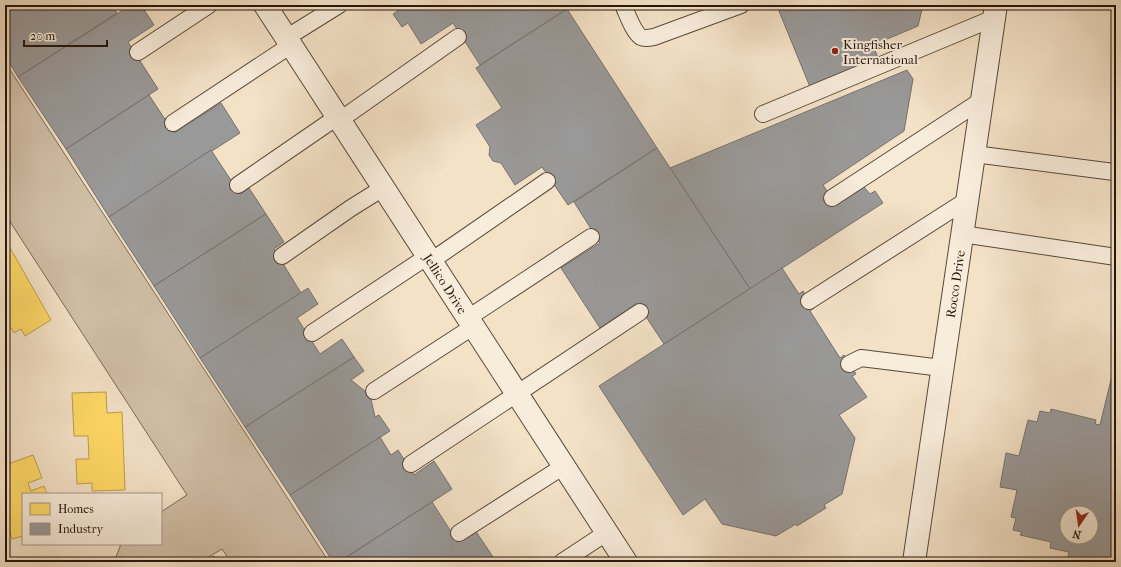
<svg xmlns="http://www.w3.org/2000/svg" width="1121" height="567" font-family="'IM FELL French Canon',serif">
<rect width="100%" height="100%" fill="#f4e2c7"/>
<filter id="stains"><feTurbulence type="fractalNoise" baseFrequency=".005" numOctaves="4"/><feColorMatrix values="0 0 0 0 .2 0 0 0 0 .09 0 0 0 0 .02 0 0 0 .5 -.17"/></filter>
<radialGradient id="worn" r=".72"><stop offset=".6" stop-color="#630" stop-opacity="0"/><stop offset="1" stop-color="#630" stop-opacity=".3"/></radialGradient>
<polygon fill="#d1bfa7" stroke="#7b6a59" points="5,62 329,562 231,562 222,549 200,562 114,562 121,544 161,544 161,512 187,495 5,214"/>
<g fill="#ffd966" stroke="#be9e4b">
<polygon points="5,239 51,320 25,336 21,329 14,333 8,323 5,324"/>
<polygon points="106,392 107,413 122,412 125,490 92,491 92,483 77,484 76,459 89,459 88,436 74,436 72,393"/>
<polygon points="33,455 42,478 28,483 31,491 44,486 47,494 23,494 23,536 12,539 5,519 5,465"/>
</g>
<g fill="#999" stroke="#76726e" fill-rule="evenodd">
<polygon points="5,5 112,5 117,13 18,77 5,56"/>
<polygon points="131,5 141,5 154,25 128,42 158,89 66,149 18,77"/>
<polygon points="396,5 564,5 567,9 480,65 453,23 421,44 408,23 402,27 393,14 399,10"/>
<polygon points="793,5 923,5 918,26 873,45 878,58 810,87 779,11"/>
<polygon points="567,9 657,148 568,205 542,167 515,185 501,163 493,161 489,155 490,147 476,125 502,108 476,68"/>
<polygon points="907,70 913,79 904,131 823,185 836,205 864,187 870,194 875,191 883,203 750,289 670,168"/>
<polygon points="149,95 174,133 221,103 240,133 109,217 66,149"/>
<polygon points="657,148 750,289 664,344 637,303 600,328 561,268 600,243 574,202"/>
<polygon points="211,150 240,194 249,188 266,214 154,286 109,217"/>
<polygon points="1116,158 1116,187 1112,187"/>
<polygon points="266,214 284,242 274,249 301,293 200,358 154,286"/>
<polygon points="782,268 799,294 803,291 814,308 810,311 840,358 844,355 856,374 852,376 867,397 839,415 855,438 842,494 824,505 826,508 797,526 796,524 776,536 722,524 705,499 683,515 599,386"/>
<polygon points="308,288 318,304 297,318 320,354 342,339 354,357 245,427 200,358"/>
<polygon points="354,357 364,371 351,380 370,395 375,417 379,415 390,431 290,495 245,427"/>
<path d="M1115,363l1,199h-49l2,-10 -19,-4 1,-6 -31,-7 2,-3 -9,-2 3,-12 -5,-1 6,-27 -17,-3 6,-34 13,3 9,-36 9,2 3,-11 10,2 1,-4 45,11 -1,4 5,1zM1067,513h24v24h-24z"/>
<polygon points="380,437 391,455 398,450 414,475 434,461 452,489 339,562 333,562 290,495"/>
<polygon points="432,502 457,541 475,530 495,560 491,562 339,562"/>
<polygon points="214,556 219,562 205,562"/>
</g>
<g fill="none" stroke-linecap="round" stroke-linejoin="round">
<g stroke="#59493a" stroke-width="18">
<g id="service">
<path d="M623,5c4,8 10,27 18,32 4,2 8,1 13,0l87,-32"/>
<polyline points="286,38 339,5"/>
<polyline points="138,52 209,5"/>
<polyline points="763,114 994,18"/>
<polyline points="340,120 458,37"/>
<polyline points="173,123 291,45"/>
<polyline points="974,154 1114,172"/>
<polyline points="238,185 337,117"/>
<polyline points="832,198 982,100"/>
<polyline points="962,234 1116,257"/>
<polyline points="282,256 351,208 383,188"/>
<polyline points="431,261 547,181"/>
<polyline points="809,301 967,200"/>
<polyline points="468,318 591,237"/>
<polyline points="312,333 428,256"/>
<polyline points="849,364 861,358 942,368"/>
<polyline points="374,391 474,326"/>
<polyline points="411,464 640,312"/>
<polyline points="459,533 564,466"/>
<polyline points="562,562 606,533"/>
</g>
</g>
<g stroke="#59493a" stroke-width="24">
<g id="minor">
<path id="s1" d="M265,5l361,557"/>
<path id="s2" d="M914,562l82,-557"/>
</g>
</g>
<use href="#service" stroke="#f8ecdb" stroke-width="16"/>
<use href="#minor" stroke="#f8ecdb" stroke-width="22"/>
</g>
<circle fill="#8f2418" stroke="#f8ecdb" stroke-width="1.5" cx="835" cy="51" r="4"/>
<g text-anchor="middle" stroke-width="4" stroke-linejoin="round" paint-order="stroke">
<g font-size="13" fill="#25160b" stroke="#f8ecdb" text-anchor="start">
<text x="843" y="49">Kingfisher<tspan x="843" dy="15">International</tspan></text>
</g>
<g font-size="13" fill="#25160b" stroke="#f8ecdb">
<text dy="5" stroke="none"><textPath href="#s1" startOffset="332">Jellico Drive</textPath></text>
<text dy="5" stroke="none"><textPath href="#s2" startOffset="281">Rocco Drive</textPath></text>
</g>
</g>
<rect width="1121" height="567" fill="none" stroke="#f4e2c7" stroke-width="20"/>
<rect x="6" y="6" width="1109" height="555" fill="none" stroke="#25160b" stroke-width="2"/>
<rect x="10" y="10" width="1101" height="547" fill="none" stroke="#25160b"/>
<rect x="22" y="493" width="140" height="52" fill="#f8ecdb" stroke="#a49688"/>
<rect x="30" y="503" width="20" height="12" fill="#ffd966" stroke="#a49688"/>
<text x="58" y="513" font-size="12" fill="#25160b">Homes</text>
<rect x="30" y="523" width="20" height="12" fill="#999999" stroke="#a49688"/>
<text x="58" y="533" font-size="12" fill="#25160b">Industry</text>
<g transform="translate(1079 525) rotate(193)"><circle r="19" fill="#f8ecdb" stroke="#a49688"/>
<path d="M0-3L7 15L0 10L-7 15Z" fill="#8f2418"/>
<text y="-6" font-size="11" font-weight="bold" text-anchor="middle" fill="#25160b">N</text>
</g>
<path d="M24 40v6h83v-6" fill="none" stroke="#25160b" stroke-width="2"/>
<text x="30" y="40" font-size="12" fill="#25160b" stroke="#f8ecdb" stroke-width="3" paint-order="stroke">20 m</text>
<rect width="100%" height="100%" filter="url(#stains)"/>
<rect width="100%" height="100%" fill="url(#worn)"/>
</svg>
